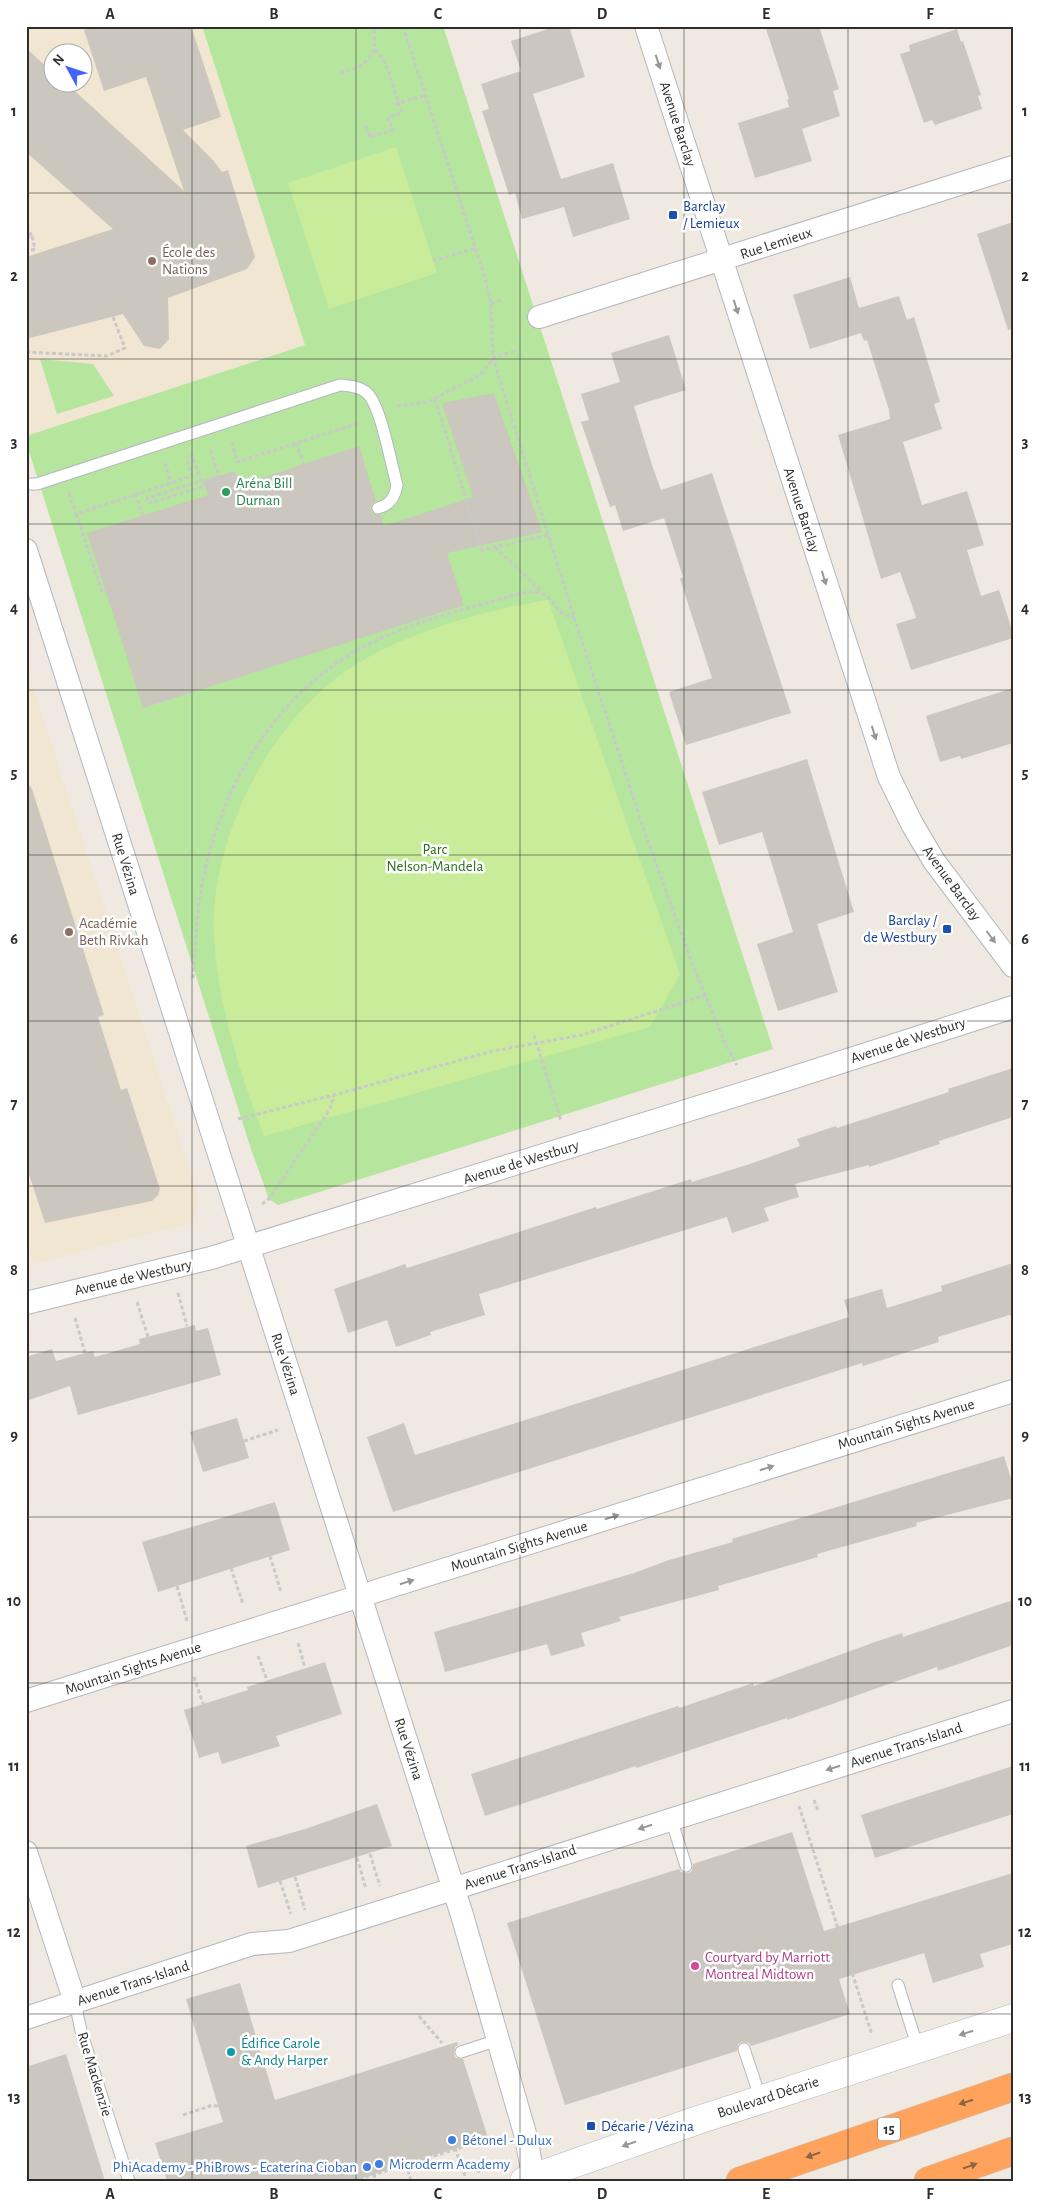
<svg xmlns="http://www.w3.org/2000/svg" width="1039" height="2207" font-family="'Alegreya Sans',sans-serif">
<rect width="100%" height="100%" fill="#efe9e1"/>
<g fill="#f0e6d1" fill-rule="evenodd">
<path d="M26,26h176l103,319 -279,91zM52,52h30v30h-30z"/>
<polygon points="26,666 199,1199 192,1223 33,1264 26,1243"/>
</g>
<g fill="#b6e59e">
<polygon points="202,26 443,26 773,1049 278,1205 269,1199 251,1149 26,442 26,436 305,345"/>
<polygon points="40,359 93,364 114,396 57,414"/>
</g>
<g fill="#c9ec9a">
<polygon points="396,147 437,273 329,309 288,183"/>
<path d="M548,600l132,374 -30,53 -386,109c-24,-63 -46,-130 -50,-197 -6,-97 55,-217 135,-270 53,-36 136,-59 199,-69z"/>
</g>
<g fill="#cbc7bf">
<polygon points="96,26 191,26 221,117 183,130 213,160 222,172 228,170 255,257 247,269 168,298 169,339 160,349 144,346 123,314 26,339 26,257 113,229 26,152 26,48 52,72 52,82 65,82 184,191 146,77 104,91 84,30"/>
<polygon points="557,26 569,26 585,77 533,94 561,179 613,163 630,219 573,237 564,207 522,219 515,193 509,195 482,111 489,109 481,84 521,71 511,41"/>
<polygon points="765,26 819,26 839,89 833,91 840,116 802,129 812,161 755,178 738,123 789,107 787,100 789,99"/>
<polygon points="957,29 961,42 963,41 981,95 978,96 982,109 935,125 932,120 924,123 900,54 910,51 909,45"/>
<polygon points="1013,222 1013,329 1008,330 977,234"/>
<polygon points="850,277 859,308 899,296 907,320 914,317 940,402 934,404 942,429 903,442 922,505 967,491 984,545 967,550 981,596 999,590 1013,633 1013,638 911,670 896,624 916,618 915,614 900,572 881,579 838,435 890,419 889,410 867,340 864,341 861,333 810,349 793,295"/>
<polygon points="669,335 686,390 634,406 652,465 661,490 712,473 791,713 686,745 669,692 712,678 680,579 683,577 664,518 623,531 615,505 610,507 581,422 589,420 581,394 620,382 611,353"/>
<polygon points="494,393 542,532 447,553 464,605 143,708 87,533 208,495 203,481 235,471 240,485 359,446 376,501 372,503 371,510 373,514 381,515 384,526 473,497 442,403"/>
<polygon points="1013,688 1013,743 961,759 960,756 940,762 926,716"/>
<polygon points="807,759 854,912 817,924 838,992 778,1011 757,944 793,932 762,832 719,845 702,792"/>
<polygon points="31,786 104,1015 98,1017 107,1045 121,1090 127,1088 160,1189 158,1195 152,1201 45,1223 26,1165 26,787"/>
<polygon points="1013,1068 1013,1117 939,1141 940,1144 869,1167 869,1165 795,1184 799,1197 764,1208 769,1221 732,1233 727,1217 479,1294 485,1315 430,1332 431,1335 396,1347 387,1320 348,1333 334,1289 405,1264 407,1268 596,1207 597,1209 691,1179 692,1182 750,1164 800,1146 797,1139 836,1126 837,1128 949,1092 948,1089"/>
<polygon points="1013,1263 1013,1314 938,1337 939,1342 863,1366 862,1363 393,1512 367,1437 404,1423 415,1455 849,1317 844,1300 882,1289 887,1308 942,1291 941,1286"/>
<polygon points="195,1325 196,1331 208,1328 221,1375 78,1415 70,1386 26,1401 26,1357 52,1349 56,1361 93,1351 95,1357 140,1344 139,1339"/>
<polygon points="237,1418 249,1458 203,1472 190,1432"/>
<polygon points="1004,1456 1013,1485 1013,1498 916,1523 917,1526 817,1554 818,1557 718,1586 719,1590 619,1617 621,1621 581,1633 585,1646 551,1656 547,1644 445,1672 434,1632 634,1573 669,1560 733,1542 732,1539"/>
<polygon points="275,1502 290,1550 158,1592 142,1542"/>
<polygon points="1013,1600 1013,1645 938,1671 937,1667 787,1720 787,1718 636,1768 636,1766 485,1816 471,1774 678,1706 679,1708 753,1683 754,1686 875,1642 902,1633 903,1637"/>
<polygon points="325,1662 342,1714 276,1736 280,1746 222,1764 218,1752 199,1758 184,1710 248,1690 247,1687"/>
<polygon points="1013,1766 1013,1814 875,1858 861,1815"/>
<polygon points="377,1804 392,1846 258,1888 246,1846 305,1829"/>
<polygon points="792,1832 824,1931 1013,1873 1013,1944 980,1954 984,1967 933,1983 924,1953 839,1979 850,2014 751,2046 749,2043 742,2042 738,2044 737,2051 565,2105 507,1923 679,1869 681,1872 688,1873 692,1871 693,1864"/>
<polygon points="240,1983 275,2100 457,2042 458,2045 455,2047 454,2054 456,2058 463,2059 488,2138 353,2181 167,2181 155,2143 223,2122 186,1999"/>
<polygon points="66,2054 105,2181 26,2181 26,2067"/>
</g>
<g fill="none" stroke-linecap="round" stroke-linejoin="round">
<g stroke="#b4b7c1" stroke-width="13">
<g id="lane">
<path d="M26,484h11l303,-99c9,1 18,1 26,7 15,12 25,73 31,93 -2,12 -7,20 -19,23"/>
<polyline points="671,1819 686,1866"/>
<polyline points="898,1985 918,2048"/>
<polyline points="75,2002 81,2031 129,2181"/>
<polyline points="744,2049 761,2100"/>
<polyline points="461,2052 498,2040"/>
</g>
</g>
<g stroke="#b4b7c1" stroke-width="24">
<g id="street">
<polyline points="646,26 889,777 912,824 934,861 1013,966"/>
<polyline points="539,317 1013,167"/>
<polyline points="26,550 462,1915 526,2137 534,2181"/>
<polyline points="26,1303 211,1258 776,1083 1013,1007"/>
<polyline points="26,1701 1013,1391"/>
<polyline points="26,1852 75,2002"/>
<polyline points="26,2018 252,1944 289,1941 1013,1711"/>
</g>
</g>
<g stroke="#b4b7c1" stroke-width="29">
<polyline id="secondary" points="524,2181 695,2121 1013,2018"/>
</g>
<g stroke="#c9c9c9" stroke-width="29">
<g id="highway">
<polyline points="740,2181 1013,2087"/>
<polyline points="928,2181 1013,2151"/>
</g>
</g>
<g stroke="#c9c9c9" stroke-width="3" stroke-dasharray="4 2.5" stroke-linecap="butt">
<polyline points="403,26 486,281 491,304 493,358 574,617 646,836 692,963 726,1045 737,1065"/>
<path d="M340,73c17,-5 27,-8 35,-24"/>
<polyline points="395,104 426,95"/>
<polyline points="366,126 370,137 393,130 388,117 402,113 386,64 375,49 374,26"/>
<polyline points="26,227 32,236"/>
<polyline points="26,237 32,236 35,249 26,252"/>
<polyline points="433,261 475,248"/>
<polyline points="491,304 501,300"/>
<polyline points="26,352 107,356 125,348 113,317"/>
<polyline points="435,399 482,550 549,535"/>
<polyline points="397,406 428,402 478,376 485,370 493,358 517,350"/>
<polyline points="232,442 237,462 359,423"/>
<polyline points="296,443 304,464"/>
<polyline points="191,453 201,481 147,498 149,503 205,486 203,481 219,476 210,448"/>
<polyline points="165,463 171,483"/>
<polyline points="69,493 76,514 192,476 186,457"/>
<polyline points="135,494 143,515"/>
<polyline points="76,514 102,592 106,591"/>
<polyline points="495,547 542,592"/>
<path d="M193,978c2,-25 3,-50 6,-75 15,-109 76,-216 178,-263 44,-21 94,-32 141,-46 41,-10 31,22 56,23"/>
<polyline points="534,1035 561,1121"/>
<polyline points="238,1119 334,1095 493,1051 582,1035 706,995"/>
<polyline points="262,1204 269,1199 330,1109 334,1095"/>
<polyline points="178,1293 187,1326"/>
<polyline points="137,1302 148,1337"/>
<polyline points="75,1318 85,1353"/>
<polyline points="244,1441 278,1430"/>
<polyline points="270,1556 281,1592"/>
<polyline points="231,1568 243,1604"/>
<polyline points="177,1586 187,1621"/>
<polyline points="298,1643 305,1668"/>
<polyline points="258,1656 267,1680"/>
<polyline points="194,1677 203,1704"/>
<polyline points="814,1800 818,1811"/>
<polyline points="799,1806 872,2035"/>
<polyline points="370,1854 380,1886"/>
<polyline points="357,1858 366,1889"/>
<polyline points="295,1877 305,1910"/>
<polyline points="280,1881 291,1914"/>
<polyline points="419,2016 442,2043"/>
<polyline points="183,2115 213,2105 219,2107"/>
<polyline points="455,2148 465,2176"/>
<polyline points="460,2160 480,2172"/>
<polyline points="406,2164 411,2181"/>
<polyline points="374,2174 376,2181"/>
<polyline points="353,2181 495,2137"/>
</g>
<use href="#lane" stroke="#fff" stroke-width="11"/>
<use href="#street" stroke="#fff" stroke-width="22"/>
<use href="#secondary" stroke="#fff" stroke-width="28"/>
<use href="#highway" stroke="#ffa35c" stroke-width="28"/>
</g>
<defs><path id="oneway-solid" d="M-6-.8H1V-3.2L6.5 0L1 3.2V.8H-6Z" transform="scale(1.25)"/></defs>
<g fill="#969696">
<use href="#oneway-solid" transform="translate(658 62) rotate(72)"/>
<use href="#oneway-solid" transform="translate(736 307) rotate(72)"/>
<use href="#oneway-solid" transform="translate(824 578) rotate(73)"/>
<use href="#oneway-solid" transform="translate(874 733) rotate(73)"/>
<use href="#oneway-solid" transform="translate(991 937) rotate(53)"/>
<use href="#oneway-solid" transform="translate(767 1468) rotate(-17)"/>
<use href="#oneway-solid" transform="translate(612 1517) rotate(-17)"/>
<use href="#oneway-solid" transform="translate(407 1582) rotate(-18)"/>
<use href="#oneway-solid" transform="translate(833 1768) rotate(162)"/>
<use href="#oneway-solid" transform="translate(645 1827) rotate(162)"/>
<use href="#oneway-solid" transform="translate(966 2033) rotate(162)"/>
<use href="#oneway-solid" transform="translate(629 2144) rotate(161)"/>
</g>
<g fill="#8c6343">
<use href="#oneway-solid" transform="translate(966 2102) rotate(162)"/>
<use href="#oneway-solid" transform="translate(813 2155) rotate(161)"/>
<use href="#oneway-solid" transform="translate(970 2166) rotate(-19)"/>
</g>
<path fill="none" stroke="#2e2e2e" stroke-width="1" stroke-opacity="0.55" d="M192,26v2155M356,26v2155M520,26v2155M684,26v2155M848,26v2155M26,193h987M26,359h987M26,524h987M26,690h987M26,855h987M26,1021h987M26,1186h987M26,1352h987M26,1517h987M26,1683h987M26,1848h987M26,2014h987"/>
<g fill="#1a4fb4" stroke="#fff" stroke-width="2">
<rect x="668" y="210" width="10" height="10" rx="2.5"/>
<rect x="942" y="924" width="10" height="10" rx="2.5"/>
<rect x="586" y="2121" width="10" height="10" rx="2.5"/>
</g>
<g fill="#8d6e63" stroke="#fff" stroke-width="2">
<circle cx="152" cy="261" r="5"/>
<circle cx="69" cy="932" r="5"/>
</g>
<circle fill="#2e9e5b" stroke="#fff" stroke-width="2" cx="226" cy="492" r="5"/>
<circle fill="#d1479c" stroke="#fff" stroke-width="2" cx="695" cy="1966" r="5"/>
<circle fill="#0f9aa8" stroke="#fff" stroke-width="2" cx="231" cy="2052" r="5"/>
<g fill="#3f7fe0" stroke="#fff" stroke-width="2">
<circle cx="452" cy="2140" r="5"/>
<circle cx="379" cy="2164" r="5"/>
<circle cx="367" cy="2167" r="5"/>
</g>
<g text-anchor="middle" stroke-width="5" stroke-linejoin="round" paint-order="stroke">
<rect fill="#fff" stroke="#6d6d6d" stroke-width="1" x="878" y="2117.5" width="22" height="23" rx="4"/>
<g font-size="14" font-weight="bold" fill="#2e2e2e">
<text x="889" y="2134">15</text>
</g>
<g font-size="15" fill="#2e2e2e" stroke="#fff">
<text transform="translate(678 124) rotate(72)" y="5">Avenue Barclay</text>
<text transform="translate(776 243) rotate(-18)" y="5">Rue Lemieux</text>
<text transform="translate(802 510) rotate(72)" y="5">Avenue Barclay</text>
<text transform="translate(126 864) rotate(73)" y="5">Rue Vézina</text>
<text transform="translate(952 883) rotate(54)" y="5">Avenue Barclay</text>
<text transform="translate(908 1040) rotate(-18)" y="5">Avenue de Westbury</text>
<text transform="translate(521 1162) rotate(-17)" y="5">Avenue de Westbury</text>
<text transform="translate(133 1277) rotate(-13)" y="5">Avenue de Westbury</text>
<text transform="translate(286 1364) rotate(72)" y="5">Rue Vézina</text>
<text transform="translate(906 1424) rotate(-17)" y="5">Mountain Sights Avenue</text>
<text transform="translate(519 1546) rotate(-17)" y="5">Mountain Sights Avenue</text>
<text transform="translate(133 1668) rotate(-18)" y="5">Mountain Sights Avenue</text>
<text transform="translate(906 1745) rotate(-18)" y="5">Avenue Trans-Island</text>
<text transform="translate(409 1749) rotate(72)" y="5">Rue Vézina</text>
<text transform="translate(520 1867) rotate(-18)" y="5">Avenue Trans-Island</text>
<text transform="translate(133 1983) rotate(-18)" y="5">Avenue Trans-Island</text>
<text transform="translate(95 2074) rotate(73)" y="5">Rue Mackenzie</text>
<text transform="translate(768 2097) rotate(-18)" y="5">Boulevard Décarie</text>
</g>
<g font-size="15" fill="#164399" stroke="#fff" text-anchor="start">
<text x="683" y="211">Barclay<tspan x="683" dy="17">/ Lemieux</tspan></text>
<text x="937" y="925" text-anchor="end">Barclay /<tspan x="937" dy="17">de Westbury</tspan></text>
<text x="601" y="2131">Décarie / Vézina</text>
</g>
<g font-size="15" fill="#785e54" stroke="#fff" text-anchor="start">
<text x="162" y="257">École des<tspan x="162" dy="17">Nations</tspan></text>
<text x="79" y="928">Académie<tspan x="79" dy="17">Beth Rivkah</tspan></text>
</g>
<g font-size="15" fill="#27864d" stroke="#fff" text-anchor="start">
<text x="236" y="488">Aréna Bill<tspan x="236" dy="17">Durnan</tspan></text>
</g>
<g font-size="15" fill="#2c6e1b" stroke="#fff">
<text x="435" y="854">Parc<tspan x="435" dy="17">Nelson-Mandela</tspan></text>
</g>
<g font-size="15" fill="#b23c85" stroke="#fff" text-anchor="start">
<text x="705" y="1962">Courtyard by Marriott<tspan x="705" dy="17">Montreal Midtown</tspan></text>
</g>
<g font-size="15" fill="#0d838f" stroke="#fff" text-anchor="start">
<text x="241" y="2048">Édifice Carole<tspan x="241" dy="17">&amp; Andy Harper</tspan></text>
</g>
<g font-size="15" fill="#366cbe" stroke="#fff" text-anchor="start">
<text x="462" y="2145">Bétonel - Dulux</text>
<text x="389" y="2169">Microderm Academy</text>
<text x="357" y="2172" text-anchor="end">PhiAcademy - PhiBrows - Ecaterina Cioban</text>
</g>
</g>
<rect width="1039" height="2207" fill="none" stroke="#ffffff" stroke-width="55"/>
<g transform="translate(68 68) rotate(310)"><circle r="24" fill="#ffffff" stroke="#ababab"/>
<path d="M0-4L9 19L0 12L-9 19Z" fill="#4264fb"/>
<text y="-8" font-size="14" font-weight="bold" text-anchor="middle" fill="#2e2e2e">N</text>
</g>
<rect x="28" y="28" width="984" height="2152" fill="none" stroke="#2e2e2e" stroke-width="2"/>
<g font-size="16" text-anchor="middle" font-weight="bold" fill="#2e2e2e">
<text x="110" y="19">A</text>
<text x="274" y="19">B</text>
<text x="438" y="19">C</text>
<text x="602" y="19">D</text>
<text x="766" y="19">E</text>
<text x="930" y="19">F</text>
<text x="14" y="116">1</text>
<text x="1025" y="116">1</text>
<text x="14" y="281">2</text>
<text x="1025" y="281">2</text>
<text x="14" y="447">3</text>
<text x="1025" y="447">3</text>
<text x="14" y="613">4</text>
<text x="1025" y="613">4</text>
<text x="14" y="778">5</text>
<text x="1025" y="778">5</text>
<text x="14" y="944">6</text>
<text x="1025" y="944">6</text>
<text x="14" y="1109">7</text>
<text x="1025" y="1109">7</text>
<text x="14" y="1275">8</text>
<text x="1025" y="1275">8</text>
<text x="14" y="1440">9</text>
<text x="1025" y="1440">9</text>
<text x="14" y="1606">10</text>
<text x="1025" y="1606">10</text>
<text x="14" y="1771">11</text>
<text x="1025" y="1771">11</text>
<text x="14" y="1937">12</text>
<text x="1025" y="1937">12</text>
<text x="14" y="2102">13</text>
<text x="1025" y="2102">13</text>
<text x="110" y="2199">A</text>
<text x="274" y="2199">B</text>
<text x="438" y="2199">C</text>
<text x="602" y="2199">D</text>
<text x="766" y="2199">E</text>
<text x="930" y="2199">F</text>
</g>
</svg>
